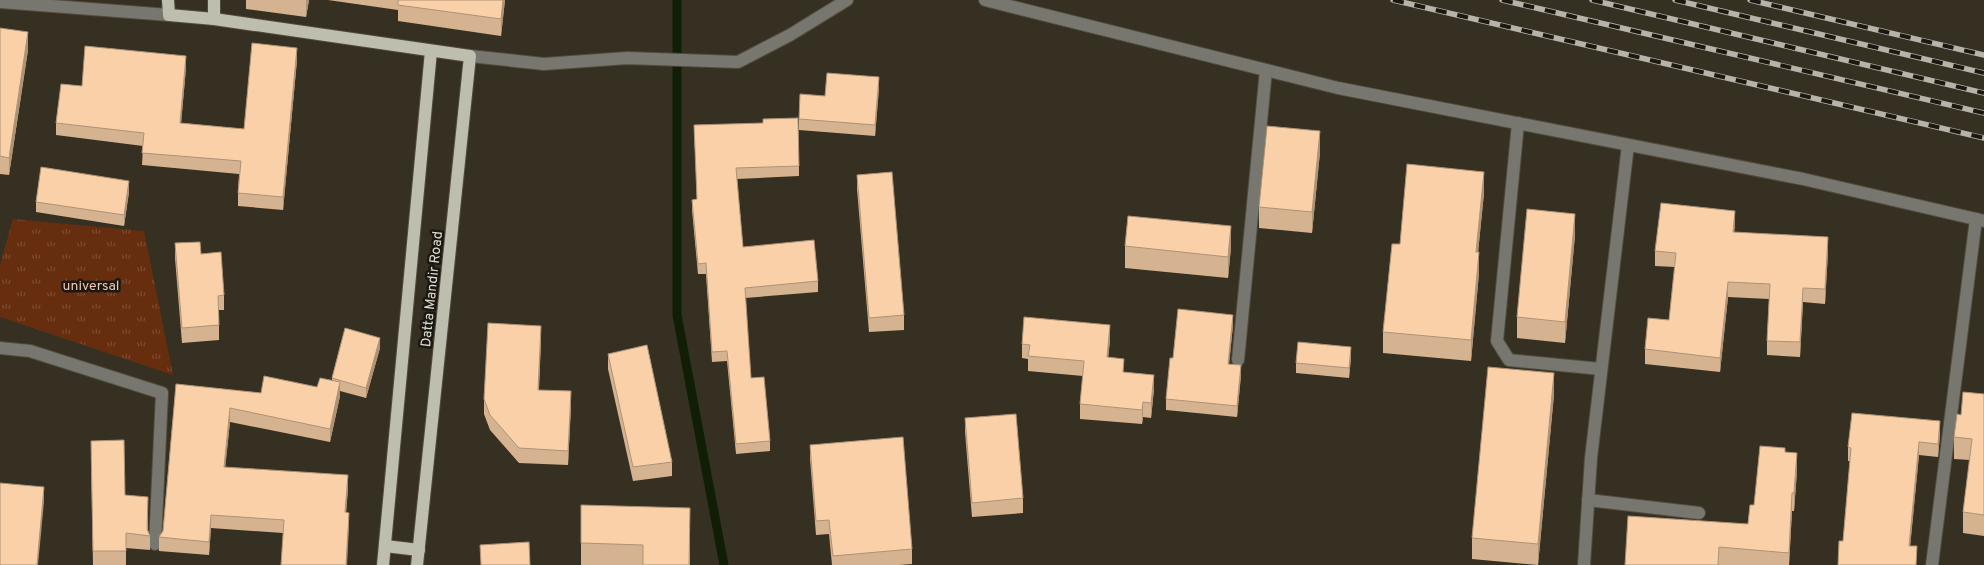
<svg xmlns="http://www.w3.org/2000/svg" width="1984" height="565" font-family="Overpass,sans-serif">
<defs>
<pattern id="grass-tufts" width="24" height="20" patternUnits="userSpaceOnUse" patternTransform="scale(1.25)"><rect width="24" height="20" fill="#672d0f"/><path d="M3 7l-1-3M5 7V3M7 7l1-3M15 17l-1-3M17 17v-4M19 17l1-3" fill="none" stroke="#7c4b31"/></pattern>
</defs>
<rect width="100%" height="100%" fill="#363022"/>
<polygon fill="url(#grass-tufts)" points="13,219 144,231 173,375 0,317 0,265"/>
<g fill="none" stroke-linecap="round" stroke-linejoin="round">
<polyline stroke="#111e06" stroke-width="9" points="677,0 677,315 724,565"/>
<g stroke="#524c3f" stroke-width="14">
<g id="minor">
<polyline points="985,0 1338,88 1803,179 1984,221"/>
<polyline points="0,2 169,15"/>
<polyline points="470,56 544,64 627,58 738,62 790,35 847,0"/>
<polyline points="1518,123 1497,341 1509,360 1601,369"/>
<polyline points="0,348 30,351 162,393 155,544"/>
<polyline points="1238,360 1266,70"/>
<polyline points="1588,500 1699,513"/>
<polyline points="1584,565 1591,458 1628,145"/>
<polyline points="1932,565 1976,219"/>
</g>
</g>
<g stroke="#524c3f" stroke-width="14">
<g id="major">
<polyline points="168,0 169,15 214,19 470,56 417,565"/>
<polyline points="214,19 214,0"/>
<polyline points="385,546 419,550"/>
<polyline points="383,565 431,51"/>
</g>
</g>
<use href="#minor" stroke="#777770" stroke-width="12"/>
<use href="#major" stroke="#bdbeae" stroke-width="12"/>
<g stroke="#b8b3a9" stroke-width="5.5">
<g id="rail">
<polyline points="1393,0 1984,138"/>
<polyline points="1502,0 1984,113"/>
<polyline points="1592,0 1984,93"/>
<polyline points="1675,0 1984,73"/>
<polyline points="1750,0 1984,55"/>
</g>
</g>
<use href="#rail" stroke="#1b1812" stroke-width="4" stroke-dasharray="11" stroke-linecap="butt"/>
</g>
<g fill="#d6b390">
<polygon points="246,0 309,0 306,17 246,9"/>
<polygon points="328,0 505,0 501,36 398,21 398,10"/>
<polygon points="0,28 28,50 9,175 0,174"/>
<polygon points="297,60 283,210 238,206 238,193 239,174 142,165 143,146 56,135 56,123 82,86 186,68 181,123 244,129"/>
<polygon points="879,88 875,136 799,130 799,119 825,96"/>
<polygon points="694,125 799,166 799,176 737,179 743,247 818,281 818,292 745,298 751,378 770,441 770,451 736,454 727,361 712,362 706,274 698,274 692,210 692,200 697,199"/>
<polygon points="1320,152 1312,233 1259,228 1259,207"/>
<polygon points="857,175 904,315 904,330 869,332 857,189"/>
<polygon points="129,192 124,226 36,212 36,202"/>
<polygon points="1484,193 1478,252 1479,273 1471,361 1383,353 1383,332 1400,244"/>
<polygon points="1735,225 1734,232 1828,252 1825,304 1803,302 1800,357 1767,355 1767,341 1769,299 1728,297 1720,372 1645,364 1645,349 1669,320 1675,267 1655,266 1655,251"/>
<polygon points="1575,235 1565,343 1517,338 1517,317"/>
<polygon points="175,243 201,254 224,295 224,310 219,310 219,340 182,343 175,258"/>
<polygon points="1125,246 1231,247 1228,278 1125,268"/>
<polygon points="1233,325 1229,364 1241,375 1237,417 1166,410 1166,399 1173,358"/>
<polygon points="541,340 539,390 571,406 568,465 519,463 490,430 484,414 484,399"/>
<polygon points="1110,340 1108,357 1124,372 1154,389 1151,418 1143,417 1142,424 1080,419 1080,404 1083,376 1028,371 1028,359 1022,358 1022,344"/>
<polygon points="380,348 366,398 340,391 340,396 330,442 230,422 225,467 348,488 346,513 349,526 283,533 211,528 209,555 159,551 159,537 163,531 176,384 261,393 317,387 332,381 332,378"/>
<polygon points="608,354 672,462 672,476 633,481 608,369"/>
<polygon points="1351,357 1349,378 1296,373 1296,363"/>
<polygon points="1554,394 1538,565 1472,559 1472,538"/>
<polygon points="1984,394 1984,536 1963,533 1963,512 1970,460 1954,459 1954,437 1961,415"/>
<polygon points="965,418 1023,498 1023,513 972,517 965,432"/>
<polygon points="1940,434 1938,457 1919,455 1910,546 1917,559 1843,541 1850,461 1848,461 1848,447"/>
<polygon points="810,445 912,549 912,564 899,565 832,565 829,534 816,535 810,459"/>
<polygon points="1785,452 1797,471 1794,511 1792,511 1789,565 1625,565 1748,524 1754,505"/>
<polygon points="91,456 125,495 148,511 148,530 150,536 150,550 126,548 126,565 93,565"/>
<polygon points="581,505 690,529 690,565 581,565"/>
</g>
<g fill="#ae9276">
<polygon points="306,0 309,0 306,17"/>
<polygon points="503,0 505,0 501,36 501,19"/>
<polygon points="28,32 28,50 9,175 9,158"/>
<polygon points="297,48 297,60 283,210 283,197"/>
<polygon points="186,56 186,68 180,135 180,123"/>
<polygon points="879,77 879,88 875,136 875,125"/>
<polygon points="1320,131 1320,152 1312,233 1312,212"/>
<polygon points="1484,172 1484,193 1476,273 1476,252"/>
<polygon points="129,181 129,192 124,226 124,215"/>
<polygon points="1735,211 1735,225 1733,246 1733,232"/>
<polygon points="1575,214 1575,235 1565,343 1565,322"/>
<polygon points="1231,226 1231,247 1228,278 1228,257"/>
<polygon points="1828,237 1828,252 1825,304 1825,289"/>
<polygon points="1479,252 1479,273 1471,361 1471,340"/>
<polygon points="1728,282 1728,297 1720,372 1720,358"/>
<polygon points="1803,288 1803,302 1800,357 1800,342"/>
<polygon points="1233,315 1233,325 1228,374 1228,364"/>
<polygon points="1110,325 1110,340 1107,371 1107,357"/>
<polygon points="541,326 541,340 538,404 538,390"/>
<polygon points="380,338 380,348 366,398 366,388"/>
<polygon points="1351,347 1351,357 1349,378 1349,368"/>
<polygon points="1241,365 1241,375 1237,417 1237,406"/>
<polygon points="1554,373 1554,394 1538,565 1538,544"/>
<polygon points="1154,375 1154,389 1151,418 1151,403"/>
<polygon points="340,382 340,396 330,442 330,429"/>
<polygon points="571,391 571,406 568,465 568,451"/>
<polygon points="1143,402 1143,417 1142,424 1142,410"/>
<polygon points="230,408 230,422 224,480 224,467"/>
<polygon points="1940,421 1940,434 1938,457 1938,444"/>
<polygon points="1919,442 1919,455 1909,559 1909,546"/>
<polygon points="1797,453 1797,471 1794,511 1794,493"/>
<polygon points="348,475 348,488 345,526 345,512"/>
<polygon points="44,487 44,502 38,565 37,565"/>
<polygon points="1792,493 1792,511 1789,565 1789,553"/>
<polygon points="349,513 349,526 347,565 346,565"/>
<polygon points="211,515 211,528 209,555 209,542"/>
</g>
<g fill="#f9d0a8" stroke="#ae9276">
<polygon points="398,0 503,0 501,19 398,5"/>
<polygon points="0,28 28,32 9,158 0,156"/>
<polygon points="252,43 297,48 283,197 238,193 241,161 142,153 144,133 56,123 61,84 82,86 85,46 186,56 180,123 244,129"/>
<polygon points="827,73 879,77 875,125 799,119 800,94 825,96"/>
<polygon points="798,118 799,166 736,168 743,247 814,240 818,281 745,288 751,378 764,377 770,441 736,444 727,351 712,352 706,263 698,264 692,200 697,199 694,125 763,123 763,119"/>
<polygon points="1267,126 1320,131 1312,212 1259,207"/>
<polygon points="1407,164 1484,172 1476,252 1479,252 1471,340 1383,332 1392,244 1400,244"/>
<polygon points="41,167 129,181 124,215 36,202"/>
<polygon points="892,172 904,315 869,318 857,175"/>
<polygon points="1661,203 1735,211 1733,232 1828,237 1825,289 1803,288 1800,342 1767,341 1770,284 1728,282 1720,358 1645,349 1648,318 1669,320 1676,253 1655,251"/>
<polygon points="1527,209 1575,214 1565,322 1517,317"/>
<polygon points="1128,216 1231,226 1228,257 1125,246"/>
<polygon points="200,242 201,254 221,252 224,295 218,296 219,325 182,328 175,243"/>
<polygon points="1178,309 1233,315 1228,364 1241,365 1237,406 1166,399 1170,358 1173,358"/>
<polygon points="1024,317 1110,325 1107,357 1124,359 1123,372 1154,375 1151,403 1143,402 1142,410 1080,404 1084,361 1028,356 1030,345 1022,344"/>
<polygon points="488,323 541,326 538,390 571,391 568,451 519,448 490,415 484,399"/>
<polygon points="345,328 380,338 366,388 332,378"/>
<polygon points="1298,342 1351,347 1349,368 1296,363"/>
<polygon points="647,345 672,462 633,467 608,354"/>
<polygon points="1488,367 1554,373 1538,544 1472,538"/>
<polygon points="264,376 317,387 320,378 340,382 330,429 230,408 224,467 348,475 345,512 349,513 346,565 281,565 284,520 211,515 209,542 159,537 163,531 176,384 261,393"/>
<polygon points="1963,392 1984,394 1984,515 1963,512 1972,439 1954,437 1957,414 1961,415"/>
<polygon points="1852,413 1940,421 1938,444 1919,442 1909,546 1917,546 1916,565 1838,565 1839,541 1843,541 1851,448 1848,447"/>
<polygon points="1016,414 1023,498 972,503 965,418"/>
<polygon points="903,437 912,549 833,556 829,520 816,521 810,445"/>
<polygon points="124,440 125,495 148,497 147,529 150,536 126,533 126,551 93,551 91,441"/>
<polygon points="1760,446 1785,448 1785,452 1797,453 1794,493 1792,493 1789,553 1719,547 1718,565 1625,565 1628,516 1748,524 1750,505 1754,505"/>
<polygon points="0,483 44,487 37,565 0,565"/>
<polygon points="581,505 690,508 689,565 643,565 643,545 581,543"/>
<polygon points="529,542 530,565 481,565 480,545"/>
</g>
<g text-anchor="middle" stroke-width="5" stroke-linejoin="round" paint-order="stroke">
<g font-size="14" fill="#f3c5b2" stroke="#1b1812">
<text x="91" y="290">universal</text>
</g>
<g font-size="14" fill="#e2ded5" stroke="#1b1812">
<text transform="translate(431 289) rotate(-84)" y="5">Datta Mandir Road</text>
</g>
</g>
</svg>
